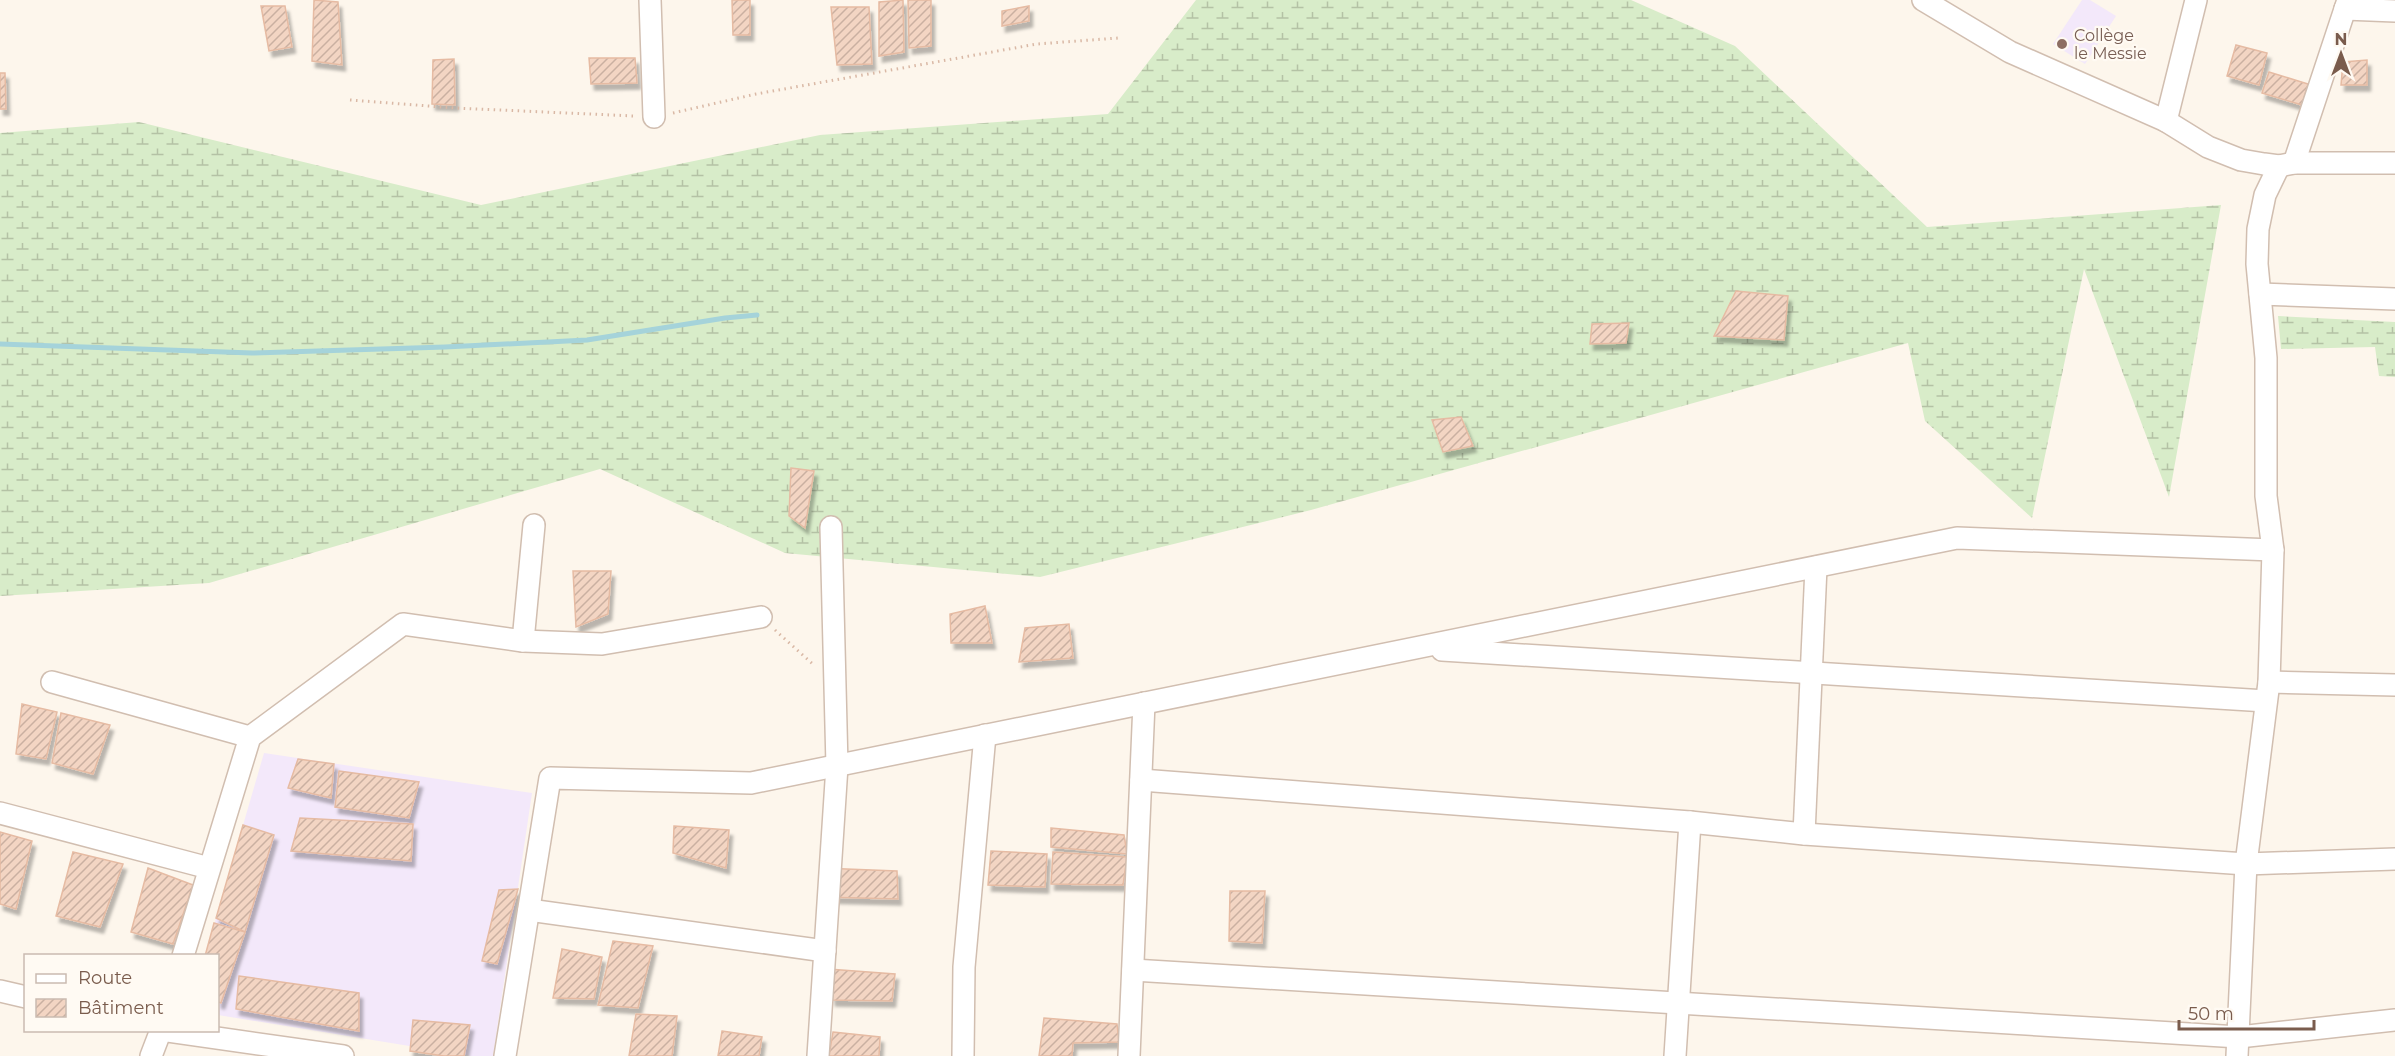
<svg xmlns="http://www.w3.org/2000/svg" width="2395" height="1056" font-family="Montserrat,sans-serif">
<defs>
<pattern id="wetland-marsh" width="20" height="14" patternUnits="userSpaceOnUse" patternTransform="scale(1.5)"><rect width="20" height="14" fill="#d8ecc9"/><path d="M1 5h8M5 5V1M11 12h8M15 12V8" fill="none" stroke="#b4c2a5"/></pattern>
<pattern id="building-hatch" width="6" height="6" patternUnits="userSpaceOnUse" patternTransform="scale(1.5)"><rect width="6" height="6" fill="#f3d5c3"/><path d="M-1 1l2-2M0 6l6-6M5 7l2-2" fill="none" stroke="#cab0a1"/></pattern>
<filter id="shadow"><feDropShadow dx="3.5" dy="6" stdDeviation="1.5" flood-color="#0004"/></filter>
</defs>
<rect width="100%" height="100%" fill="#fdf6ec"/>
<g fill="#f3e8fa">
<polygon points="2082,0 2090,0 2116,16 2085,64 2053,44"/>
<polygon points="264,753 532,793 493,1056 471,1056 218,1015 218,956 205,956"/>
</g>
<g fill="url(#wetland-marsh)">
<polygon points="1196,0 1631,0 1735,46 1927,227 2221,205 2169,497 2084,269 2032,518 1925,421 1908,343 1311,510 1040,577 785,553 600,469 209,583 0,596 0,133 139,122 481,205 820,135 1108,114"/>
<polygon points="2278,316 2395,322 2395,377 2379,376 2375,347 2281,349"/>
</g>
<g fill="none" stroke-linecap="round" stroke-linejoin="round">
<polyline stroke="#a5d3da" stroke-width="5" points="0,344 252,353 445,347 587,340 725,318 757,315"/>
</g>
<g fill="url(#building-hatch)" stroke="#e6bba3" stroke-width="1.5" filter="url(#shadow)">
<polygon points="314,0 338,2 342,65 312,61"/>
<polygon points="732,0 750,0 750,35 733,35"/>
<polygon points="903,0 904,52 879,56 879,2"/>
<polygon points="908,0 931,0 931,46 909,48"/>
<polygon points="261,6 285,6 292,47 269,51"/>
<polygon points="1029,6 1029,21 1002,26 1002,11"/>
<polygon points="831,7 869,7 872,64 837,65"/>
<polygon points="2236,45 2267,53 2259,85 2227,76"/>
<polygon points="589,58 635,58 637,83 591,84"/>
<polygon points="454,59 455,105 432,104 433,60"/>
<polygon points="2367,60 2367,85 2341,85 2343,62"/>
<polygon points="2269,72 2308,84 2302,105 2262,93"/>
<polygon points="0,73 5,73 6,109 0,109"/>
<polygon points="1736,291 1788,296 1784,340 1714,336"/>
<polygon points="1629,323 1626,343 1590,344 1592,324"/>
<polygon points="1461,417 1473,446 1443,452 1432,420"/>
<polygon points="791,468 814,471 805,528 789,516"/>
<polygon points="573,571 611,571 608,614 576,627"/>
<polygon points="985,606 992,643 951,643 950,614"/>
<polygon points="1069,624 1073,658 1019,662 1025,628"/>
<polygon points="22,704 57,712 46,759 16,754"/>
<polygon points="61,713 110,725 93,774 52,763"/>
<polygon points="298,759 334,764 331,798 288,788"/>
<polygon points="339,771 419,782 409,818 335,807"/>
<polygon points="300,818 413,824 411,861 291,851"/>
<polygon points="243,825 274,835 245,932 216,918"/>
<polygon points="674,826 729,830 726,868 673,853"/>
<polygon points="1051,828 1124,835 1127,854 1051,847"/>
<polygon points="0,832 32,841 16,909 0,904"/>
<polygon points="991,851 1047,854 1045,887 988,885"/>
<polygon points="73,852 123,864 100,927 56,916"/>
<polygon points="1053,852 1127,857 1123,885 1051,884"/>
<polygon points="148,868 193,885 173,944 131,932"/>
<polygon points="821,868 897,871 898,899 821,897"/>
<polygon points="518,889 497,964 482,961 499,890"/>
<polygon points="1230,891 1265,891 1262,943 1229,941"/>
<polygon points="214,923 245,932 221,1003 218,1002 218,956 205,956"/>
<polygon points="613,941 653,946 638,1008 598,1005"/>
<polygon points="562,949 602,957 594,999 553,998"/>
<polygon points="828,969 895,974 892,1001 832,1000"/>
<polygon points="239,976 359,993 359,1031 236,1009"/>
<polygon points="636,1014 677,1016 672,1056 629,1056"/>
<polygon points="1044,1018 1117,1024 1119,1042 1073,1043 1072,1056 1039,1056"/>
<polygon points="413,1020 470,1025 464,1056 444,1056 410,1051"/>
<polygon points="722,1031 762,1037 759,1056 718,1056"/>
<polygon points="833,1032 880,1037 879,1056 829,1056"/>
</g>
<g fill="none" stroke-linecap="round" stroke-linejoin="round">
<g stroke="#d1beb0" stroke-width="24">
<g id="street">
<polyline points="650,0 654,117"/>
<polyline points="1923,0 2010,52 2166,121 2208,147 2241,160 2264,164 2279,166 2294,163 2395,163"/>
<polyline points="2345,9 2395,11"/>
<polyline points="2166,121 2196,0"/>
<polyline points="2294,163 2348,0"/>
<polyline points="2260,294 2395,299"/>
<polyline points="523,641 534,525"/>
<polyline points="1442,650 2266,701"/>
<polyline points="52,682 250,737"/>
<polyline points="2269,682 2395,685"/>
<polyline points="1141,780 1690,822 1804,834 2246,864 2395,859"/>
<polyline points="0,813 209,868"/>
<polyline points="1804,834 1816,567"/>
<polyline points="529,910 825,951"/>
<polyline points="183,956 250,737 403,624 523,641 602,644 761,617"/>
<polyline points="1133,970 2239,1037 2395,1020"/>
<polyline points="0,991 26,997"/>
<polyline points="161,1030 343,1056"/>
<polyline points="151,1056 161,1030"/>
<polyline points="505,1056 550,778 751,783 1957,538 2273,550"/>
<polyline points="818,1056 837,766 831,527"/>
<polyline points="963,1056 964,967 985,735"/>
<polyline points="1129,1056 1144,703"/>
<polyline points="1675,1056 1690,822"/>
<polyline points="2237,1056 2246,864 2269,682 2273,550 2266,496 2266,358 2257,264 2258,229 2265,195 2279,166"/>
</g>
</g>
<g stroke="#d9b8a5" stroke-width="3" stroke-dasharray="1.5 4.5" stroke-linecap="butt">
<polyline points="350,100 455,108 634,116"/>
<polyline points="673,113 756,94 1037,44 1118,38"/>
<polyline points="775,630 815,666"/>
</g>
<use href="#street" stroke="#fff" stroke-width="21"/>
</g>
<circle fill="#8d6e63" stroke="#fffaf3" stroke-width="2" cx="2062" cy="44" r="6"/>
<g text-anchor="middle" stroke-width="4.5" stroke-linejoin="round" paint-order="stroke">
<g font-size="16" fill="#785e54" stroke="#fffaf3" text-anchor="start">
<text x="2074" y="41">Collège<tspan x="2074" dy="18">le Messie</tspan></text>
</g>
</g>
<rect x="24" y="954" width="195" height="78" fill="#fffaf3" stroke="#cabbb1" stroke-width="1.5"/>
<rect x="36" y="974" width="30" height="9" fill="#ffffff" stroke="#cabbb1" stroke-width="1.5"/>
<text x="78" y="984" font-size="18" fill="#7a5c4d">Route</text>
<rect x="36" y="999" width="30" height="18" fill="url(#building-hatch)" stroke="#cabbb1" stroke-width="1.5"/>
<text x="78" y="1014" font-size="18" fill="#7a5c4d">Bâtiment</text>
<g transform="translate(2341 54)" stroke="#fffaf3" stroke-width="4.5" paint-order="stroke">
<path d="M0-4.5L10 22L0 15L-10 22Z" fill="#7a5c4d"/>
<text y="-9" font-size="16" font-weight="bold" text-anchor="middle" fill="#7a5c4d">N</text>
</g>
<path d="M2179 1020v9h135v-9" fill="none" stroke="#7a5c4d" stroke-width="3"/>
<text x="2188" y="1020" font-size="18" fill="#7a5c4d" stroke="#fffaf3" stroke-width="4.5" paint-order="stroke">50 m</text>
</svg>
